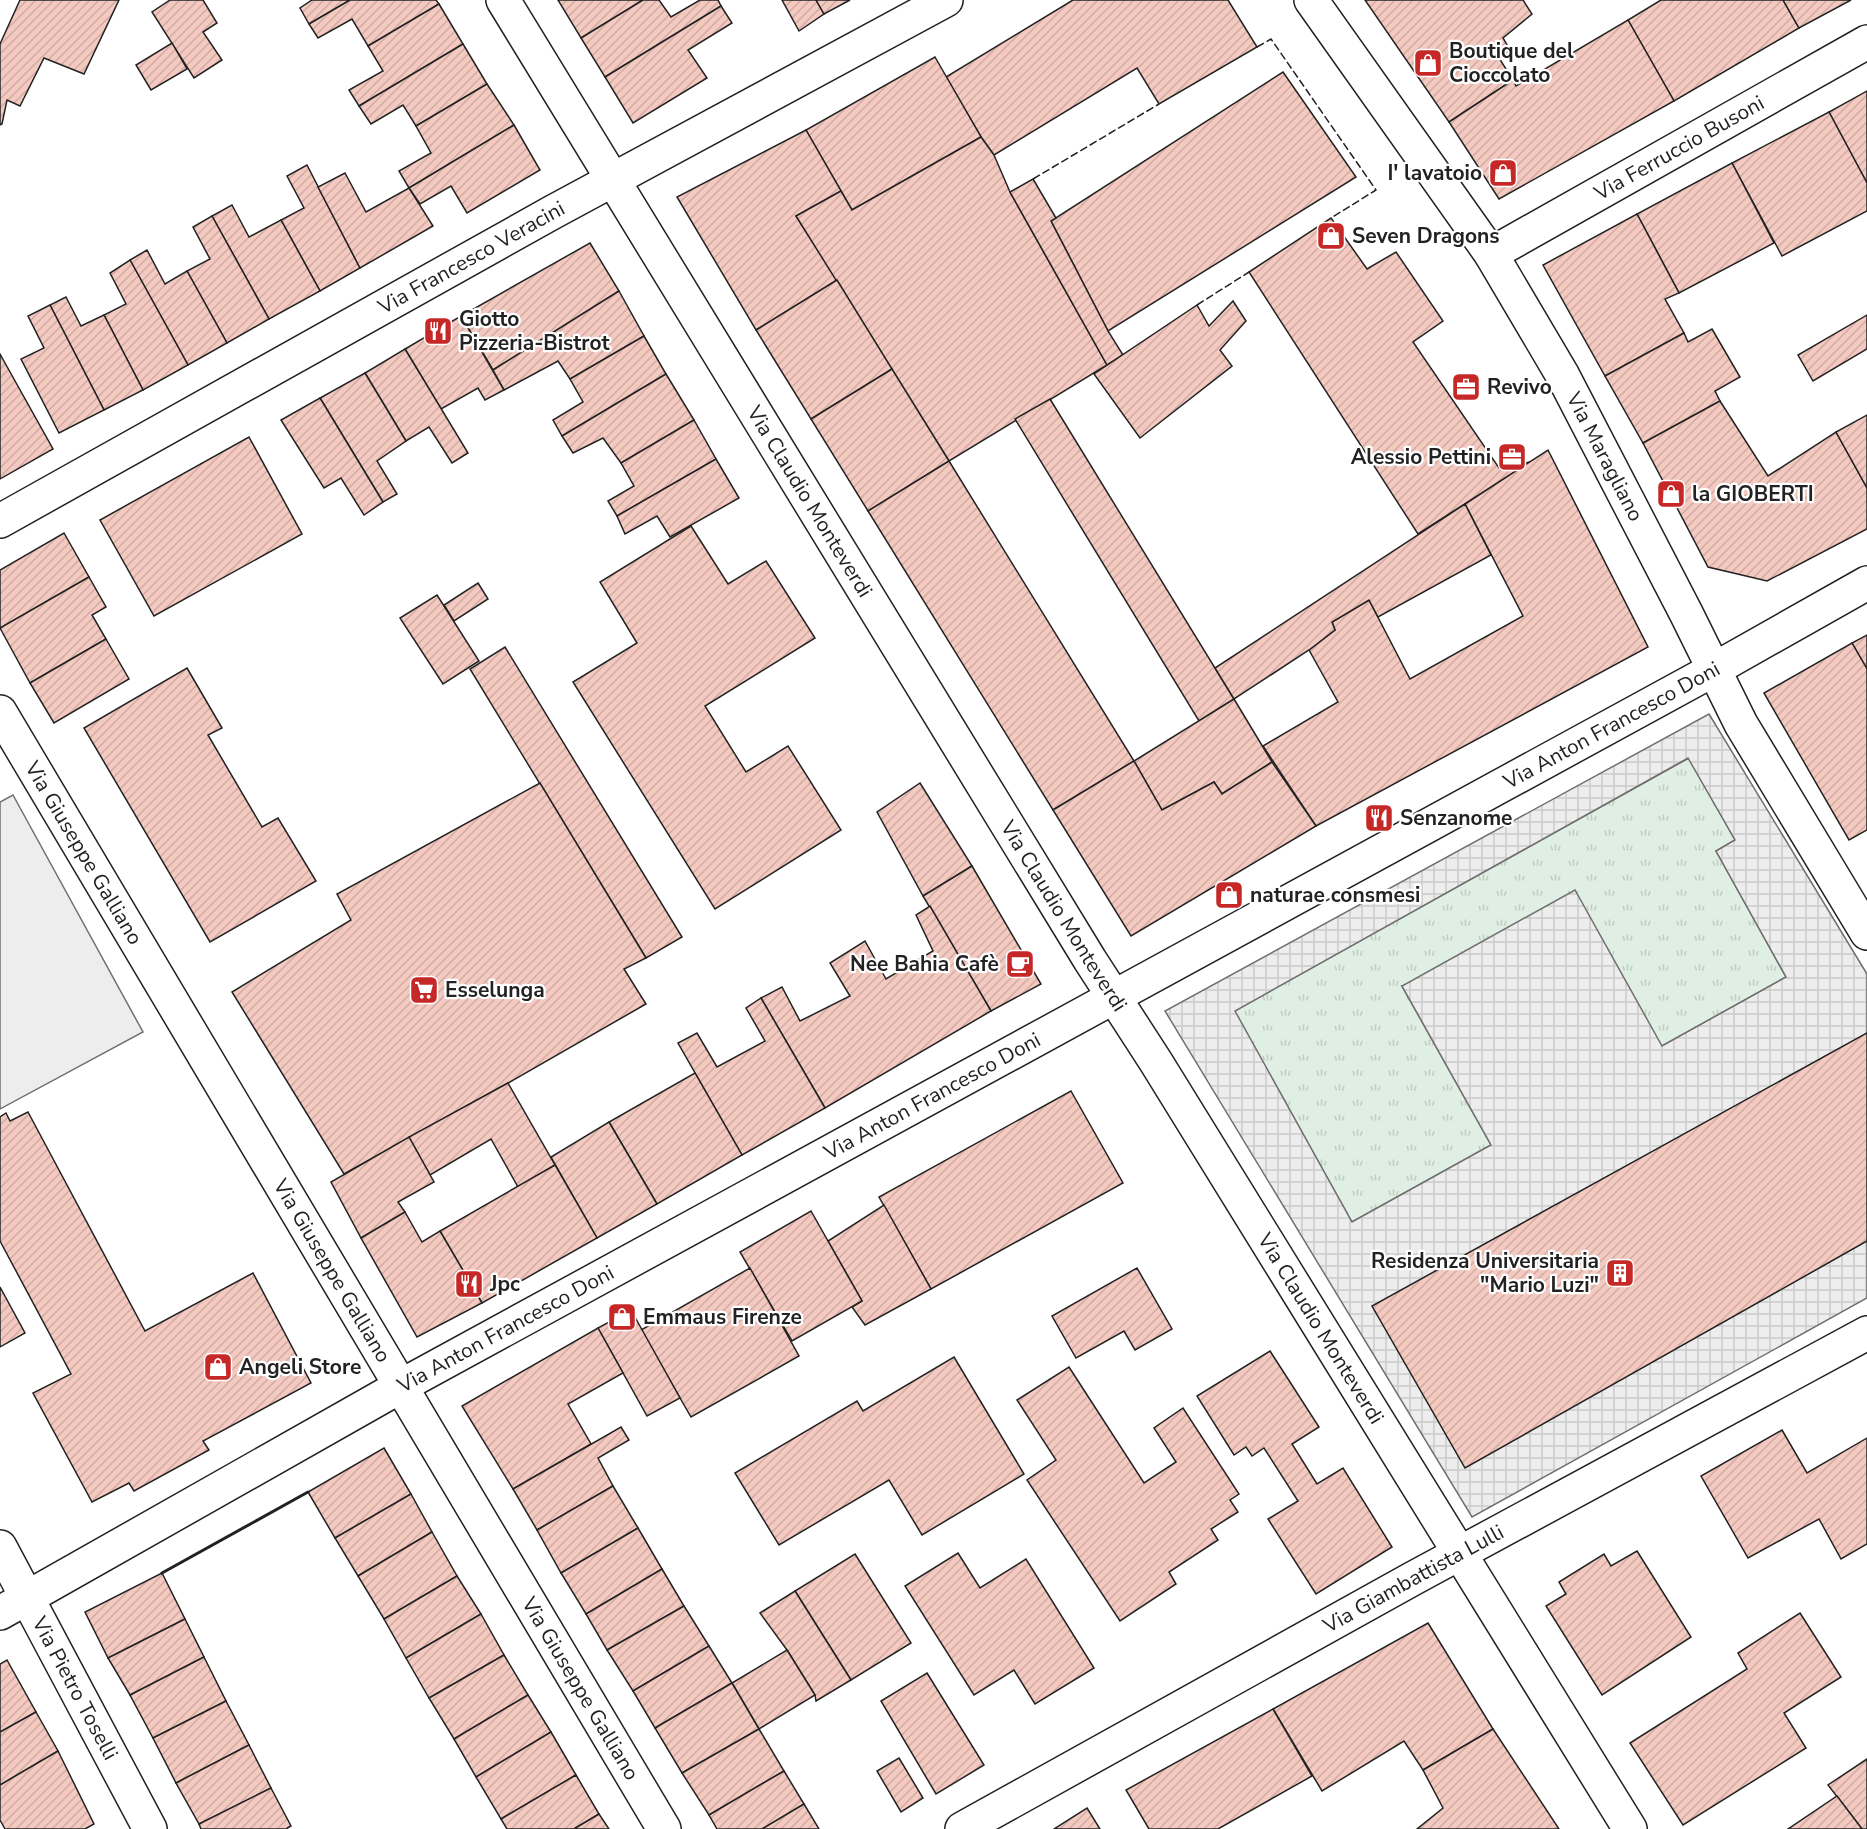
<svg xmlns="http://www.w3.org/2000/svg" width="1867" height="1829" font-family="'Nunito Sans',sans-serif">
<defs>
<pattern id="grass-tufts" width="24" height="20" patternUnits="userSpaceOnUse" patternTransform="scale(1.5)"><rect width="24" height="20" fill="#e0efe3"/><path d="M3 7l-1-3M5 7V3M7 7l1-3M15 17l-1-3M17 17v-4M19 17l1-3" fill="none" stroke="#c0cdc2"/></pattern>
<pattern id="plaza-grid" width="8" height="8" patternUnits="userSpaceOnUse" patternTransform="scale(1.5)"><rect width="8" height="8" fill="#ededed"/><path d="M0 4h8M4 0v8" fill="none" stroke="#cbcbcb"/></pattern>
<pattern id="building-hatch" width="6" height="6" patternUnits="userSpaceOnUse" patternTransform="scale(1.5)"><rect width="6" height="6" fill="#f3c9c0"/><path d="M-1 1l2-2M0 6l6-6M5 7l2-2" fill="none" stroke="#d0aca5"/></pattern>
</defs>
<rect width="100%" height="100%" fill="#fff"/>
<polygon fill="url(#grass-tufts)" stroke="#6f6f6f" stroke-width="1.5" points="1689,758 1735,840 1716,851 1786,977 1662,1046 1402,986 1491,1145 1352,1222 1234,1011"/>
<polygon fill="#ededed" stroke="#6f6f6f" stroke-width="1.5" points="13,795 143,1032 0,1109 0,802"/>
<path fill="url(#plaza-grid)" stroke="#6f6f6f" stroke-width="1.5" fill-rule="evenodd" d="M1709,714l158,260v59l-494,273 92,161 402,-226v57l-395,219 -307,-506zM1688,758l47,82 -19,11 70,126 -124,69 -87,-156 -173,96 89,159 -139,77 -117,-211z"/>
<g fill="url(#building-hatch)" stroke="#222" stroke-width="1.5">
<polygon points="20,0 119,0 84,74 44,58 20,106 7,100 2,124 0,125 0,44"/>
<polygon points="170,0 203,0 217,23 203,32 222,60 194,78 152,12"/>
<polygon points="312,0 350,0 309,24 300,8"/>
<polygon points="350,0 436,0 439,4 368,46 352,19 318,38 309,24"/>
<polygon points="558,0 643,0 581,38"/>
<polygon points="643,0 659,0 671,17 700,0 718,0 721,6 605,77 581,38"/>
<polygon points="782,0 816,0 824,14 799,31"/>
<polygon points="816,0 850,0 824,14"/>
<polygon points="1073,0 1228,0 1257,47 1159,104 1137,68 994,155 981,137 946,77"/>
<polygon points="1365,0 1523,0 1532,14 1503,38 1510,50 1499,58 1513,80 1449,122"/>
<polygon points="1661,0 1783,0 1799,28 1674,101 1628,20"/>
<polygon points="1783,0 1851,0 1799,28"/>
<polygon points="439,4 463,44 359,106 349,90 383,71 368,46"/>
<polygon points="721,6 732,23 688,50 707,78 633,123 605,77"/>
<polygon points="1628,20 1674,101 1499,199 1449,122 1513,80 1516,86"/>
<polygon points="172,43 187,69 151,90 136,65"/>
<polygon points="463,44 487,84 416,126 403,105 371,124 359,106"/>
<polygon points="935,57 981,137 852,210 806,130"/>
<polygon points="1283,72 1356,177 1108,331 1051,221"/>
<polygon points="487,84 514,125 409,188 399,171 431,153 416,126"/>
<polygon points="1867,91 1867,183 1829,112"/>
<polygon points="1829,112 1867,183 1867,211 1782,256 1732,163"/>
<polygon points="514,125 540,170 467,213 451,186 420,204 409,188"/>
<polygon points="806,130 841,191 796,216 837,280 756,330 677,197"/>
<polygon points="981,137 994,155 1010,192 1107,365 949,461 796,216 841,191 852,210"/>
<polygon points="1732,163 1774,243 1679,293 1637,214"/>
<polygon points="307,165 360,268 320,291 281,220 304,208 287,176"/>
<polygon points="345,173 366,212 409,188 433,226 360,268 318,187"/>
<polygon points="1033,179 1056,218 1051,221 1108,331 1123,355 1107,365 1010,192"/>
<polygon points="232,205 249,237 281,220 320,291 269,319 212,216"/>
<polygon points="1637,214 1679,293 1665,299 1684,333 1605,376 1543,265"/>
<polygon points="212,216 269,319 227,343 187,271 210,259 193,227"/>
<polygon points="1331,218 1367,269 1396,252 1443,321 1413,342 1499,468 1530,462 1418,534 1249,272"/>
<polygon points="590,243 619,291 493,370 461,316"/>
<polygon points="147,250 165,284 187,271 227,343 188,365 130,260"/>
<polygon points="130,260 188,365 143,390 104,315 126,304 110,273"/>
<polygon points="837,280 892,369 811,419 756,330"/>
<polygon points="619,291 644,336 570,379 558,361 504,390 493,370"/>
<polygon points="66,297 81,326 104,315 143,390 104,410 50,305"/>
<polygon points="1233,301 1246,321 1220,350 1232,366 1140,438 1094,374 1197,305 1209,326"/>
<polygon points="50,305 104,410 59,433 21,359 44,348 28,316"/>
<polygon points="1867,315 1867,349 1813,381 1798,355"/>
<polygon points="461,316 504,390 485,400 478,388 441,409 405,349"/>
<polygon points="1712,329 1740,377 1715,391 1720,401 1643,443 1605,376 1684,333 1688,342"/>
<polygon points="644,336 666,374 562,436 553,420 583,402 570,379"/>
<polygon points="405,349 468,453 452,463 429,427 406,441 365,373"/>
<polygon points="0,354 53,449 0,479"/>
<polygon points="892,369 949,461 868,511 811,419"/>
<polygon points="365,373 406,441 377,461 397,494 383,502 320,398"/>
<polygon points="666,374 694,420 621,463 603,438 573,453 562,436"/>
<polygon points="320,398 383,502 364,515 341,478 324,488 281,420"/>
<polygon points="1050,399 1234,699 1199,721 1015,419"/>
<polygon points="1720,401 1768,476 1836,432 1867,488 1867,529 1767,581 1708,567 1643,443"/>
<polygon points="1867,415 1867,488 1836,432"/>
<polygon points="694,420 716,459 617,516 608,501 634,486 621,463"/>
<polygon points="249,437 302,534 154,616 100,520"/>
<polygon points="1548,450 1648,647 1316,826 1263,746 1338,702 1309,650 1335,630 1332,622 1369,600 1410,679 1523,616 1465,504"/>
<polygon points="716,459 739,498 670,537 657,516 625,534 617,516"/>
<polygon points="949,461 1134,761 1053,810 868,511"/>
<polygon points="1465,504 1491,555 1378,617 1369,600 1332,622 1335,630 1309,650 1234,699 1215,668"/>
<polygon points="691,526 728,584 766,561 815,638 705,706 746,772 788,746 841,830 715,909 573,682 637,643 600,582"/>
<polygon points="64,533 89,577 0,628 0,570"/>
<polygon points="89,577 106,607 92,615 106,639 30,683 0,628"/>
<polygon points="478,583 488,599 454,621 444,605"/>
<polygon points="437,595 479,661 443,684 400,618"/>
<polygon points="1867,635 1867,669 1852,643"/>
<polygon points="106,639 129,679 54,723 30,683"/>
<polygon points="1852,643 1867,669 1867,830 1849,840 1764,693"/>
<polygon points="505,647 682,937 646,958 470,669"/>
<polygon points="187,668 222,728 208,735 262,827 278,818 316,881 210,942 84,728"/>
<polygon points="1234,699 1272,762 1222,794 1214,782 1162,810 1134,761"/>
<polygon points="1134,761 1162,810 1214,782 1222,794 1272,762 1316,826 1131,936 1053,810"/>
<polygon points="540,783 646,958 624,969 646,1004 508,1083 344,1174 232,992 351,920 337,894"/>
<polygon points="920,783 972,866 923,896 877,812"/>
<polygon points="972,866 1041,984 991,1011 923,896"/>
<polygon points="930,906 991,1011 825,1108 761,998 782,987 800,1021 850,996 830,963 865,941 886,979 933,951 916,915"/>
<polygon points="761,998 825,1108 742,1155 678,1043 697,1033 717,1067 765,1041 746,1008"/>
<polygon points="1867,1033 1867,1241 1465,1468 1372,1306"/>
<polygon points="695,1073 742,1155 657,1204 609,1122"/>
<polygon points="508,1083 555,1165 518,1187 491,1139 430,1175 409,1137"/>
<polygon points="1071,1091 1123,1183 931,1289 879,1197"/>
<polygon points="28,1112 145,1331 253,1273 311,1383 203,1441 209,1450 134,1491 129,1483 92,1502 33,1393 71,1374 0,1241 0,1117 6,1113 10,1121"/>
<polygon points="609,1122 657,1204 597,1238 551,1157"/>
<polygon points="409,1137 434,1182 398,1202 405,1212 361,1238 331,1182"/>
<polygon points="555,1165 597,1238 482,1303 440,1231"/>
<polygon points="884,1205 931,1289 865,1325 852,1307 862,1301 828,1241"/>
<polygon points="811,1211 862,1301 792,1341 740,1252"/>
<polygon points="405,1212 422,1242 440,1231 482,1303 417,1337 361,1238"/>
<polygon points="750,1268 799,1356 691,1417 641,1330"/>
<polygon points="1137,1268 1172,1329 1135,1350 1124,1331 1076,1358 1052,1316"/>
<polygon points="0,1287 25,1333 0,1347"/>
<polygon points="631,1310 680,1398 647,1416 598,1328"/>
<polygon points="598,1328 623,1373 568,1404 591,1444 513,1489 462,1406"/>
<polygon points="1270,1351 1319,1427 1292,1444 1317,1484 1343,1468 1392,1547 1316,1594 1268,1519 1298,1501 1264,1448 1252,1456 1246,1447 1234,1455 1197,1396"/>
<polygon points="954,1357 1024,1474 922,1535 889,1480 779,1545 735,1473 857,1401 863,1411"/>
<polygon points="1069,1367 1144,1483 1176,1462 1154,1428 1183,1408 1239,1494 1230,1500 1238,1512 1211,1529 1218,1540 1169,1572 1176,1584 1120,1621 1027,1480 1056,1460 1017,1400"/>
<polygon points="621,1427 629,1440 598,1458 613,1486 537,1530 513,1489"/>
<polygon points="1782,1430 1807,1473 1867,1438 1867,1544 1841,1559 1819,1519 1748,1558 1701,1476"/>
<polygon points="384,1448 411,1494 335,1538 308,1492"/>
<polygon points="613,1486 638,1528 561,1573 537,1530"/>
<polygon points="411,1494 432,1532 358,1576 335,1538"/>
<polygon points="638,1528 662,1569 586,1614 561,1573"/>
<polygon points="432,1532 457,1576 384,1619 358,1576"/>
<polygon points="1637,1551 1691,1637 1602,1695 1546,1606 1566,1594 1559,1582 1604,1554 1611,1566"/>
<polygon points="958,1553 980,1588 1026,1559 1094,1668 1035,1704 1014,1670 974,1695 905,1586"/>
<polygon points="855,1554 911,1643 851,1680 795,1591"/>
<polygon points="662,1569 684,1606 607,1650 586,1614"/>
<polygon points="162,1573 185,1619 108,1658 85,1612"/>
<polygon points="457,1576 481,1614 406,1658 384,1619"/>
<polygon points="795,1591 851,1680 816,1701 815,1695 787,1650 760,1613"/>
<polygon points="684,1606 709,1646 633,1691 607,1650"/>
<polygon points="1800,1613 1841,1677 1784,1713 1806,1748 1683,1825 1630,1743 1747,1669 1738,1653"/>
<polygon points="481,1614 504,1655 429,1698 406,1658"/>
<polygon points="185,1619 204,1657 130,1695 108,1658"/>
<polygon points="1428,1623 1493,1729 1423,1770 1404,1741 1322,1791 1273,1709"/>
<polygon points="709,1646 732,1683 655,1728 633,1691"/>
<polygon points="787,1650 815,1695 759,1729 732,1683"/>
<polygon points="504,1655 528,1695 454,1739 429,1698"/>
<polygon points="204,1657 226,1701 153,1738 130,1695"/>
<polygon points="7,1660 36,1712 0,1732 0,1664"/>
<polygon points="927,1673 984,1765 936,1794 881,1701"/>
<polygon points="732,1683 759,1729 682,1773 655,1728"/>
<polygon points="528,1695 551,1732 476,1777 454,1739"/>
<polygon points="226,1701 249,1745 176,1783 153,1738"/>
<polygon points="1273,1709 1312,1776 1218,1829 1149,1829 1126,1790"/>
<polygon points="36,1712 58,1751 0,1785 0,1732"/>
<polygon points="759,1729 784,1771 709,1815 682,1773"/>
<polygon points="1493,1729 1559,1829 1417,1829 1443,1808 1423,1770"/>
<polygon points="551,1732 576,1775 501,1819 476,1777"/>
<polygon points="249,1745 271,1788 199,1824 176,1783"/>
<polygon points="58,1751 94,1824 85,1829 5,1829 0,1820 0,1785"/>
<polygon points="899,1758 923,1798 901,1812 877,1771"/>
<polygon points="1867,1759 1867,1829 1862,1829 1828,1785"/>
<polygon points="784,1771 804,1804 762,1829 717,1829 709,1815"/>
<polygon points="576,1775 599,1814 574,1829 507,1829 501,1819"/>
<polygon points="271,1788 291,1826 286,1829 201,1829 199,1824"/>
<polygon points="1837,1796 1862,1829 1788,1829"/>
<polygon points="804,1804 819,1829 762,1829"/>
<polygon points="1087,1808 1100,1829 1054,1829"/>
<polygon points="599,1814 609,1829 574,1829"/>
</g>
<g fill="none" stroke-linecap="round" stroke-linejoin="round">
<g stroke="#222" stroke-width="36">
<g id="minor">
<path id="s1" d="M503,0l587,960 66,102 474,767"/>
<path id="s2" d="M1311,0l180,254 72,122 123,237 55,111 126,209"/>
<path id="s3" d="M1491,254l376,-212"/>
<path id="s4" d="M0,521l553,-309 393,-212"/>
<path id="s5" d="M0,712l664,1117"/>
<path id="s6" d="M0,1613l401,-227 1312,-716 154,-87"/>
<path id="s7" d="M962,1829l450,-250 455,-246"/>
</g>
</g>
<g stroke="#222" stroke-width="36">
<g id="major">
<path id="s8" d="M0,1547l150,282"/>
</g>
</g>
<use href="#minor" stroke="#fff" stroke-width="33"/>
<use href="#major" stroke="#fff" stroke-width="33"/>
<g stroke="#222" stroke-width="1.5" stroke-dasharray="8 3" stroke-linecap="butt">
<polyline points="1257,47 1271,39 1376,190 1331,218"/>
<polyline points="1033,179 1159,104"/>
<polyline points="1197,305 1249,272"/>
</g>
<polyline stroke="#222" stroke-width="3" points="162,1573 308,1492"/>
</g>
<defs>
<g id="shop-square" transform="scale(1.5)"><rect x="-9" y="-9" width="18" height="18" rx="4" fill="#c62828" stroke="#fff"/><path d="M-5-2.5h2.3a2.7 3.5 0 0 1 5.4 0H5L5.5 6h-11ZM-1.5-2.5h3a1.5 2.3 0 0 0-3 0Z" fill="#fff"/></g>
<g id="restaurant-square" transform="scale(1.5)"><rect x="-9" y="-9" width="18" height="18" rx="4" fill="#c62828" stroke="#fff"/><path d="M-5-6h1v4h1v-4h1v4h1v-4h1v5L-1.5 .5V6h-2V.5L-5-1ZM5-6V6H3V1.5H1.5Q1.5-4 5-6Z" fill="#fff"/></g>
<g id="office-square" transform="scale(1.5)"><rect x="-9" y="-9" width="18" height="18" rx="4" fill="#c62828" stroke="#fff"/><path d="M-6-3h4V-5.5h4V-3h4V5H-6ZM-1-4.5V-3h2v-1.5ZM-6 0V1H6V0Z" fill="#fff"/></g>
<g id="cafe-square" transform="scale(1.5)"><rect x="-9" y="-9" width="18" height="18" rx="4" fill="#c62828" stroke="#fff"/><path d="M-5.5-4.5H6V0H3Q3 3.5 0 3.5H-2.5Q-5.5 3.5-5.5 0ZM3-3.2v2h1.7v-2ZM-6 4.5H4V6H-6Z" fill="#fff"/></g>
<g id="supermarket-square" transform="scale(1.5)"><rect x="-9" y="-9" width="18" height="18" rx="4" fill="#c62828" stroke="#fff"/><path d="M-6-5.5h2.5l.6 2H6L4.5 2H-2.5L-4.4-4H-6ZM-1.5 3.2a1.3 1.3 0 1 0 .1 0ZM3 3.2a1.3 1.3 0 1 0 .1 0Z" fill="#fff"/></g>
<g id="building-square" transform="scale(1.5)"><rect x="-9" y="-9" width="18" height="18" rx="4" fill="#c62828" stroke="#fff"/><path d="M-4-6H4V6H1V3H-1V6H-4ZM-2.5-4.3h1.7v1.8h-1.7ZM.8-4.3h1.7v1.8H.8ZM-2.5-1h1.7V.8h-1.7ZM.8-1h1.7V.8H.8Z" fill="#fff"/></g>
</defs>
<g fill-rule="evenodd">
<use href="#shop-square" x="1428" y="63"/>
<use href="#shop-square" x="1503" y="173"/>
<use href="#shop-square" x="1331" y="236"/>
<use href="#restaurant-square" x="438" y="331"/>
<use href="#office-square" x="1466" y="387"/>
<use href="#office-square" x="1512" y="457"/>
<use href="#shop-square" x="1671" y="494"/>
<use href="#restaurant-square" x="1379" y="818"/>
<use href="#shop-square" x="1229" y="895"/>
<use href="#cafe-square" x="1020" y="964"/>
<use href="#supermarket-square" x="424" y="990"/>
<use href="#building-square" x="1620" y="1273"/>
<use href="#restaurant-square" x="469" y="1284"/>
<use href="#shop-square" x="622" y="1317"/>
<use href="#shop-square" x="218" y="1367"/>
</g>
<g text-anchor="middle" stroke-width="4.5" stroke-linejoin="round" paint-order="stroke">
<g font-size="21" font-weight="bold" fill="#222" stroke="#fff" text-anchor="start">
<text x="1449" y="58">Boutique del<tspan x="1449" dy="24">Cioccolato</tspan></text>
<text x="1482" y="180" text-anchor="end">I' lavatoio</text>
<text x="1352" y="243">Seven Dragons</text>
<text x="459" y="326">Giotto<tspan x="459" dy="24">Pizzeria-Bistrot</tspan></text>
<text x="1487" y="394">Revivo</text>
<text x="1491" y="464" text-anchor="end">Alessio Pettini</text>
<text x="1692" y="501">la GIOBERTI</text>
<text x="1400" y="825">Senzanome</text>
<text x="1250" y="902">naturae consmesi</text>
<text x="999" y="971" text-anchor="end">Nee Bahia Cafè</text>
<text x="445" y="997">Esselunga</text>
<text x="1599" y="1268" text-anchor="end">Residenza Universitaria<tspan x="1599" dy="24">"Mario Luzi"</tspan></text>
<text x="490" y="1291">Jpc</text>
<text x="643" y="1324">Emmaus Firenze</text>
<text x="239" y="1374">Angeli Store</text>
</g>
<g font-size="21" fill="#222" stroke="#fff">
<text dy="7" stroke="none"><textPath href="#s3" startOffset="216">Via Ferruccio Busoni</textPath></text>
<text dy="7" stroke="none"><textPath href="#s4" startOffset="540">Via Francesco Veracini</textPath></text>
<text dy="7" stroke="none"><textPath href="#s2" startOffset="544">Via Maragliano</textPath></text>
<text dy="7" stroke="none"><textPath href="#s1" startOffset="588">Via Claudio Monteverdi</textPath></text>
<text dy="7" stroke="none"><textPath href="#s6" startOffset="1840">Via Anton Francesco Doni</textPath></text>
<text dy="7" stroke="none"><textPath href="#s5" startOffset="164">Via Giuseppe Galliano</textPath></text>
<text dy="7" stroke="none"><textPath href="#s1" startOffset="1074">Via Claudio Monteverdi</textPath></text>
<text dy="7" stroke="none"><textPath href="#s6" startOffset="1066">Via Anton Francesco Doni</textPath></text>
<text dy="7" stroke="none"><textPath href="#s5" startOffset="650">Via Giuseppe Galliano</textPath></text>
<text dy="7" stroke="none"><textPath href="#s1" startOffset="1560">Via Claudio Monteverdi</textPath></text>
<text dy="7" stroke="none"><textPath href="#s6" startOffset="580">Via Anton Francesco Doni</textPath></text>
<text dy="7" stroke="none"><textPath href="#s7" startOffset="516">Via Giambattista Lulli</textPath></text>
<text dy="7" stroke="none"><textPath href="#s8" startOffset="160">Via Pietro Toselli</textPath></text>
<text dy="7" stroke="none"><textPath href="#s5" startOffset="1136">Via Giuseppe Galliano</textPath></text>
</g>
</g>
</svg>
